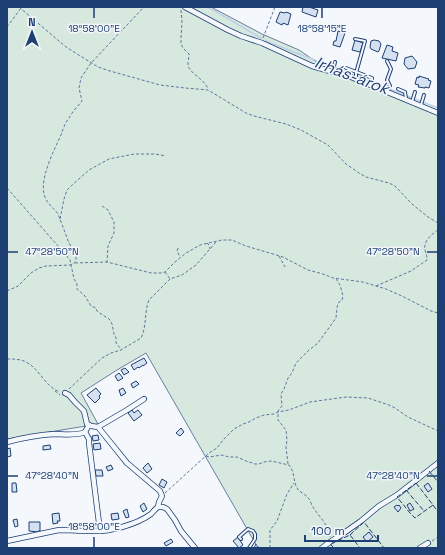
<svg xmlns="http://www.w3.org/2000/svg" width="445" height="555" font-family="'Space Grotesk',sans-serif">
<rect width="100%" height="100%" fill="#f4f7fb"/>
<polygon fill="#d7e8df" stroke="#687fa3" points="7,7 211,7 262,34 299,50 324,67 438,113 438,548 258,548 146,353 117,370 81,393 98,424 7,439"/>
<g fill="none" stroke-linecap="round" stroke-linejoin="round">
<g stroke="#bed0e5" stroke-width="1.5">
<polyline points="208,7 261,38"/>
<polyline points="266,41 438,108"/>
</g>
</g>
<g fill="#d5e0f0" stroke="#1d3f73">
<polygon points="303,7 309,7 318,10 316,17 302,12"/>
<polygon points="280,12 285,13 286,12 291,14 288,25 283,23 282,25 276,22"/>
<polygon points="338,31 345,33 340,47 333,45 334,41 336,41"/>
<polygon points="355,40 363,43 360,52 352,50"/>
<polygon points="374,40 379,41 381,44 379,51 378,52 371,49 370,47 371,41"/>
<polygon points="387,45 393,47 392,51 398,53 396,61 382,58"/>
<polygon points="412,56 417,62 415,68 408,69 404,64 405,58"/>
<polygon points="419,76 429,79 428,80 431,81 429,88 425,87 425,88 418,87 419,85 415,84 417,77 419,78"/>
<polygon points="144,358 147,363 143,366 143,365 139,368 138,367 134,370 131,365"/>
<polygon points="125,368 129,372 124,375 121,370"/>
<polygon points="119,373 123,378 118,381 115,376"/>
<polygon points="136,381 139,384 133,388 131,384"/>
<polygon points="96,388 101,394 99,396 100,398 95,403 87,395"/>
<polygon points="123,388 126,393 121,396 119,390"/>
<polygon points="132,410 134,413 138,410 142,415 134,421 128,413"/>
<polygon points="181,428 184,432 180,436 176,433"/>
<polygon points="98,435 99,440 93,441 92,436"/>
<polygon points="100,443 101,449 94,450 93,444"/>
<polygon points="50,445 51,449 43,450 43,446"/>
<polygon points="10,448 11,456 7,457 7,449"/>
<polygon points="148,463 152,469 147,473 143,468"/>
<polygon points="111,465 113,469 108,471 106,467"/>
<polygon points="95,470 102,470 103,476 96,476"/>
<polygon points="162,479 167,482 164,488 159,485"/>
<polygon points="12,483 16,483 17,492 12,492"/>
<polygon points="428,483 432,489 428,492 424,486"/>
<polygon points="144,503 147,509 143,512 140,506"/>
<polygon points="410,503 414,509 410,511 407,505"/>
<polygon points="397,505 398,506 399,505 401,508 398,512 394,507"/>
<polygon points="127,509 129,517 126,518 123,511"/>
<polygon points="59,513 60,521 57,521 58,523 53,524 52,514"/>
<polygon points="118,513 119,519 112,520 111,514"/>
<polygon points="17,519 18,526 15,527 13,520"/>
<polygon points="29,522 40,522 40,531 38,531 38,532 29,531"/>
<polygon points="369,532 373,537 367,542 363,537"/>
<polygon points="238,537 243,545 239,548 233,541"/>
<polygon points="171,539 173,542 166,546 164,543"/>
</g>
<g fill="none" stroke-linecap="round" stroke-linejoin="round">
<g stroke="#1d3f73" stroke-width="4">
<g id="lane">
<polyline points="355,39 365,41 356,73 356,78"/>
<polyline points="387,61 391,69 387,80 390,86 387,92"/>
<polyline points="346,68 372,78 372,85"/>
<polyline points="335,72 334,66 335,62"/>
<polyline points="398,89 405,92 406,99"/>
<polyline points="412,102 415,92"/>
<polyline points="421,105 424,95"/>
<polyline points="241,539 239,537 248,529 253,531 255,534 255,539 249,548"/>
</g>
</g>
<g stroke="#1d3f73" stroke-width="6">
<g id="street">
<polyline points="185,7 228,30 241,36 262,43 312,66 351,77 438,113"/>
<polyline points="65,393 69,395 75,402 84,411 87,424 91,426 98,427 127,410 144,399"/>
<polyline points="89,425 85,432 89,439 89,443 100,531"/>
<polyline points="98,427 102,432 127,463 160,491 162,496 159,502 158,507 163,507 167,509 175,520 181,531 195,548"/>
<path d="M7,442c15,-4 31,-7 47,-8 9,0 24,2 31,-2"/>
<path d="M7,541l52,-11c11,0 21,1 32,1 18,1 45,-6 60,-17 2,-2 4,-5 7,-7"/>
<polyline points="322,548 327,544 341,535 361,521 379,506 397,495 438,463"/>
<polyline points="420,548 428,543"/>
</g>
</g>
<g stroke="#5e769c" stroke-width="1" stroke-dasharray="3 2" stroke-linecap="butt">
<polyline points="19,7 66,47 98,67 110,71 160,85 185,88 208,90 246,113 254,116 286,124 301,130 328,145 346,164 359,173 366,177 389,183 395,186 412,204 428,217 438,223"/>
<path d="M181,10l1,12 -1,16v6l2,4 6,6c0,4 -1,7 -1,10 0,9 17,15 20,25"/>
<polyline points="7,27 21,8"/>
<polyline points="263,38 275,7"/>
<polyline points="7,188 66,255 70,260 74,279 77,284 77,289 85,296 91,306 96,308 97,311 104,316 108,318 110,320 112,324 114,334 116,338 116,343 121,349"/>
<polyline points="102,206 108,210 114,222 114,233 108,246 107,262"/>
<polyline points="60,219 64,199 67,190 70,187 89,170 109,159 134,154 155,154 166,156"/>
<polyline points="207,243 209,245 210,249"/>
<polyline points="178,248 177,251 180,257"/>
<polyline points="279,256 285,267"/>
<polyline points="75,263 107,262 151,273 161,273 165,272 175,262 186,253 200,245 222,240 232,240 246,246 283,257 308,270 323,274 333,278 363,282 386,289 404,297 431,311 438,313"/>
<polyline points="165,272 170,279"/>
<path d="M376,286l35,-15 16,-11c0,-5 -1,-6 -2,-10 -2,-9 7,-16 13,-20"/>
<path d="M7,291l11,-5 13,-13 8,-5 7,-2 24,-1 3,-1 3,-3v-6l-7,-12 -11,-29c-5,-7 -12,-11 -14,-20 -4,-16 10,-44 17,-59 2,-6 4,-12 8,-17 3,-6 9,-12 13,-17l-3,-13 2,-10 10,-15 53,-56"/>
<path d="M7,359c7,0 13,0 19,3 14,7 19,25 34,30"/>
<path d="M69,389l33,-31 9,-5 10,-3 20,-12c6,-12 3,-26 8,-38l21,-21 12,-4 14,-10 20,-23"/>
<polyline points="55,391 60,395"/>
<path d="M206,456l3,1 13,-2 7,2h8l9,4 9,3h4l5,-2 7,-1 18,4c6,7 4,16 8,23 3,5 9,6 12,11 2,2 2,6 4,8 6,10 17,19 17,30"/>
<polyline points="288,464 286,447 287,440 286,430 278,420 278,411 282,406 281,394 284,389 288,378 292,373 296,363 308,351 318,343 336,318 337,308 338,303 342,300 343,296 340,285 336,279"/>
<polyline points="165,493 209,453 217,448 223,440 234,429 243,424 249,422 256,418 264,415 274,414 278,412 289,410 310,402 346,397 368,398 389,405 395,408 408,417 438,431"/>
<polyline points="432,541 438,537"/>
<polyline points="270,548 270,530 277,521 287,494 294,483"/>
</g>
<use href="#lane" stroke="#f4f7fb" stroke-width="2"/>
<use href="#street" stroke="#f4f7fb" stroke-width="4.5"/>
<g stroke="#1d3f73" stroke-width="1" stroke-dasharray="5 2" stroke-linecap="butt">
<polyline points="429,471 438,482"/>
<polygon points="416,483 433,505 415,518 410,513 397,497"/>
<polyline points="406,490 424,511"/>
<polyline points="433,505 438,512"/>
<polyline points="350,535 364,522 384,548"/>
<polyline points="254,548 256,544 259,548"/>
<polyline points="334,548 330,544 350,535 360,548"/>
</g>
</g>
<path fill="none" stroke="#1d3f73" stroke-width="1.5" d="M94,8v10M322,8v10M8,252h10M427,252h10M8,476h10M427,476h10M94,537v10"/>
<g text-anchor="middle" stroke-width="3" stroke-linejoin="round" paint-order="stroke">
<g font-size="16" font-style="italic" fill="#1d3f73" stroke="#f4f7fb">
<text transform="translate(352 75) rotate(21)" y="6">Irhás-árok</text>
</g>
</g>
<g font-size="10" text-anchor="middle" fill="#1d3f73" stroke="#f4f7fb" stroke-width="3" stroke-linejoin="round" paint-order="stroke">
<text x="94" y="32">18°58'00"E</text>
<text x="322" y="32">18°58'15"E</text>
<text x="52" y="255">47°28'50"N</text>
<text x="393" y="255">47°28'50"N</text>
<text x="52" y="479">47°28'40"N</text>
<text x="393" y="479">47°28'40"N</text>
<text x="94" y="530">18°58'00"E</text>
</g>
<rect width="445" height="555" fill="none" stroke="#1d3f73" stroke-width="16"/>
<g transform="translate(32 32)" stroke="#f4f7fb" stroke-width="3" paint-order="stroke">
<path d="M0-3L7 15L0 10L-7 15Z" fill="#1d3f73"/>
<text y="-6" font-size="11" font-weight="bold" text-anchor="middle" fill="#1d3f73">N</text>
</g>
<path d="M305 535v6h73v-6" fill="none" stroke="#1d3f73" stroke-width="2"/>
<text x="311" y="535" font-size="12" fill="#1d3f73" stroke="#f4f7fb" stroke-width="3" paint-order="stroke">100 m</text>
</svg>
